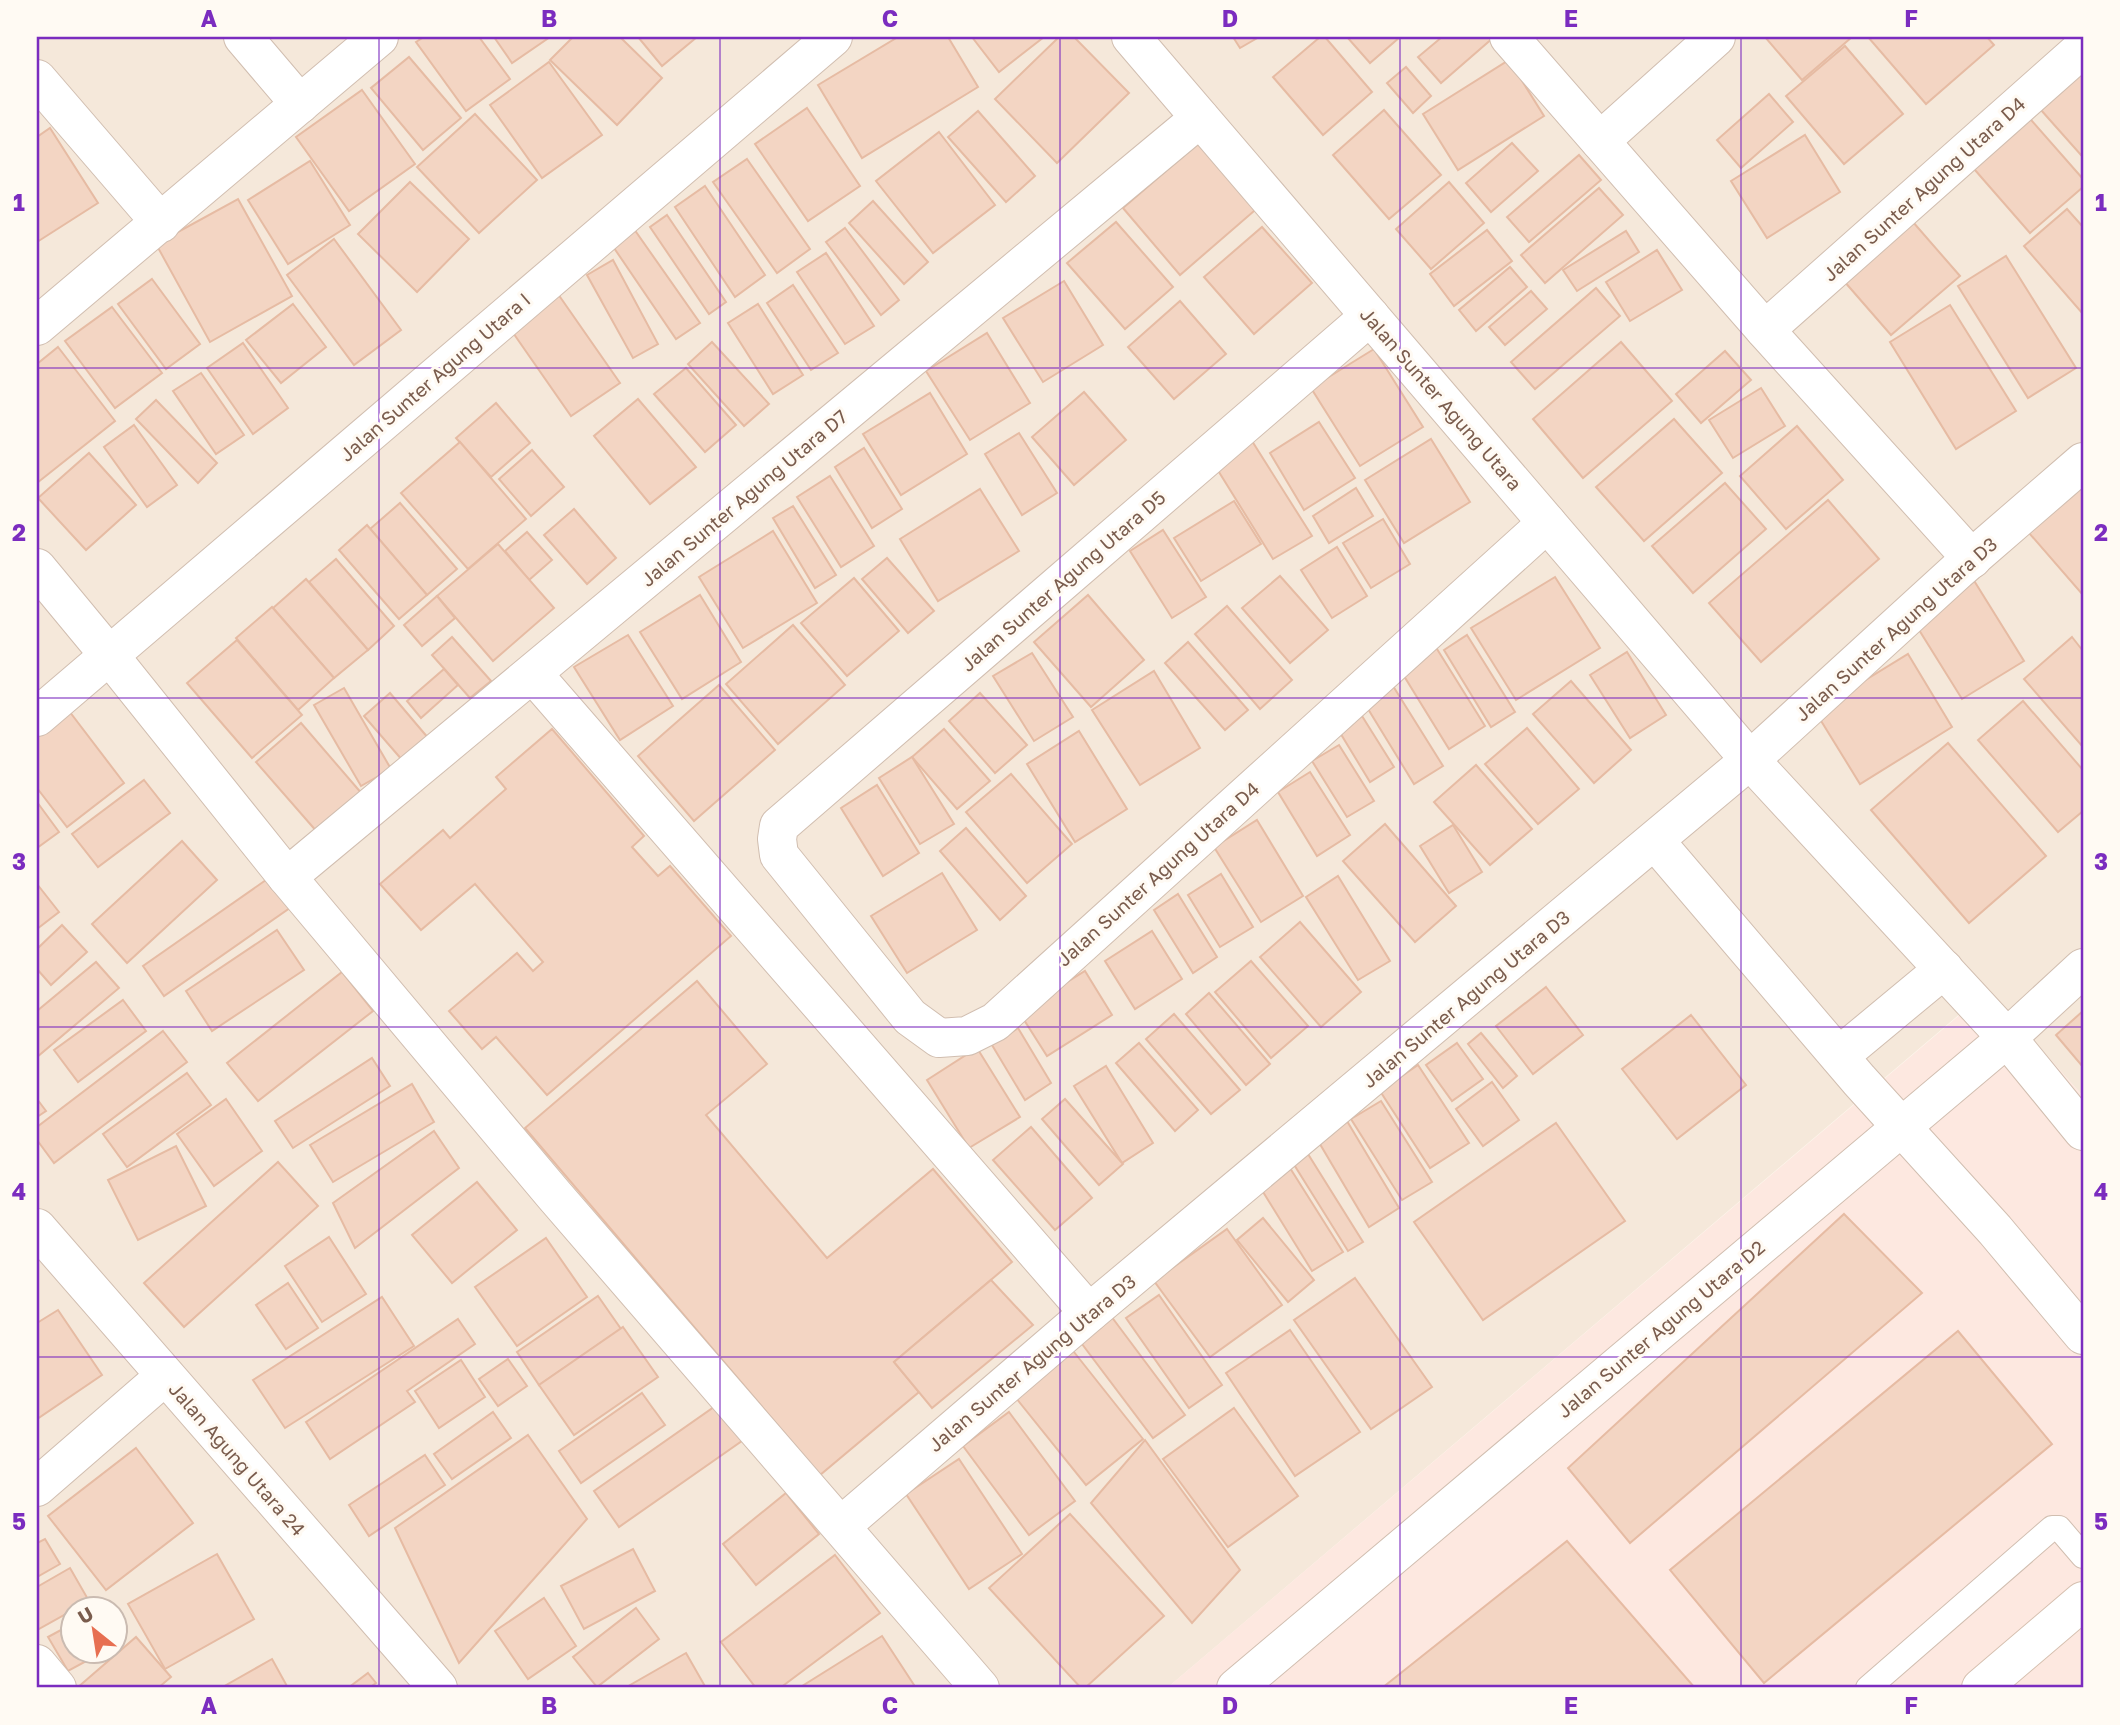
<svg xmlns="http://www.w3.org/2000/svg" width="2120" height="1725" font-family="'Golos Text',sans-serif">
<rect width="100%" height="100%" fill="#fdf6ec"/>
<path fill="#f5e8da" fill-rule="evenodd" d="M37,37h2046v1059l-95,-106 -821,698h-1130zM74,1610h42v42h-42z"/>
<polygon fill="#fde8e0" points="1989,990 2083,1096 2083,1688 1167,1688"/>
<g fill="#f3d5c3" stroke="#e6bba3" stroke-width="2">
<polygon points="424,37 479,37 510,79 466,111 416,42"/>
<polygon points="494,37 550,37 512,63"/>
<polygon points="573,37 620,37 662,78 617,125 550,60"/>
<polygon points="638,37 697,37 662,66"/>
<polygon points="898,37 948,37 978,87 862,158 818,85"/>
<polygon points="972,37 1044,37 999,72"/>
<polygon points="1059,37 1074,37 1129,93 1057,163 995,99"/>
<polygon points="1233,37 1259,37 1240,48"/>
<polygon points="1320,37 1325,37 1372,92 1323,135 1273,77"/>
<polygon points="1347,37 1400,37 1370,63"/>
<polygon points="1442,37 1494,37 1441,83 1418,57"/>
<polygon points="1765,37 1852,37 1802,80"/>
<polygon points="1868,37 1987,37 1994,45 1926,104"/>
<polygon points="1845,46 1903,114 1844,164 1786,96"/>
<polygon points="409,57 461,118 423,150 371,88"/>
<polygon points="1509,60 1544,116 1458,170 1423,114"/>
<polygon points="549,62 602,135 542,178 490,105"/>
<polygon points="2083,65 2083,153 2081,155 2033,101"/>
<polygon points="1406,67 1431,96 1413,113 1387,83"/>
<polygon points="362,90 415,164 349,211 296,137"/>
<polygon points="1769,94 1793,122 1741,168 1717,140"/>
<polygon points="807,108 860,186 808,221 755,144"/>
<polygon points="1384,110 1441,175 1389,219 1333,155"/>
<polygon points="978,111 1035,176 1006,202 948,137"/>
<polygon points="2025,113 2083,179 2083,187 2030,233 1968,162"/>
<polygon points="475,114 537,180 479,233 417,167"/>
<polygon points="50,128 98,203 37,242 37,137"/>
<polygon points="939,132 995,205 933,253 876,181"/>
<polygon points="1805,135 1840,192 1767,238 1731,181"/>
<polygon points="1203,139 1261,205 1180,275 1123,208"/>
<polygon points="1512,143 1538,171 1491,212 1466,183"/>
<polygon points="1579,155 1601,180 1529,242 1507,217"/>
<polygon points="747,159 810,249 777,273 713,182"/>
<polygon points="310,161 350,225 288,264 248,200"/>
<polygon points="410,182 469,239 417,292 358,234"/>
<polygon points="1449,182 1484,223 1431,269 1396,229"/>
<polygon points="705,186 765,275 735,297 675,207"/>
<polygon points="1599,188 1623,215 1545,283 1521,255"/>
<polygon points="238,199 292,296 210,342 156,244"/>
<polygon points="873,201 928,262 904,284 849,223"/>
<polygon points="2067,209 2083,227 2083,314 2024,246"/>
<polygon points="1906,214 1960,276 1891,335 1837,273"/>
<polygon points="667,215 726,302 709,314 650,227"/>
<polygon points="1116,222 1173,287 1125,329 1067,263"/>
<polygon points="1262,227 1312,283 1254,334 1204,277"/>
<polygon points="845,228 899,300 881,315 826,242"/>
<polygon points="634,229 700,323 676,339 612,245"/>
<polygon points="1487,230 1512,261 1454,306 1430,274"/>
<polygon points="1626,231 1639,252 1577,291 1563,270"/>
<polygon points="334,239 401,330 354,365 287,275"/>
<polygon points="1657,250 1682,290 1630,321 1606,282"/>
<polygon points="826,253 874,326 845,344 797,272"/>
<polygon points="2006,256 2076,368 2028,398 1958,286"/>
<polygon points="613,260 658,344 633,358 587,275"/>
<polygon points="1510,267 1527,287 1476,331 1459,310"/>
<polygon points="152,279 200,344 166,369 118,304"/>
<polygon points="1064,281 1103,345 1043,382 1003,318"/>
<polygon points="793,285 838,353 811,370 767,303"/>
<polygon points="1596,288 1620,316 1535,389 1511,362"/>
<polygon points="1531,291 1547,309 1505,345 1489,327"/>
<polygon points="558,294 620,383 571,416 509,327"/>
<polygon points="1180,301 1226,354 1174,399 1128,347"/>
<polygon points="293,304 326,347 281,383 246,340"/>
<polygon points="758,304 803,375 773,394 728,323"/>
<polygon points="1950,305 2016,411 1956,449 1890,342"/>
<polygon points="112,307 162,373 115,408 65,341"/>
<polygon points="987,333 1030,403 970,440 926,371"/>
<polygon points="712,342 769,404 744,426 688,364"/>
<polygon points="1621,342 1672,401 1583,478 1533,419"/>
<polygon points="243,343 288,408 253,434 207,368"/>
<polygon points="58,347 115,421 37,483 37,364"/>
<polygon points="1374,349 1423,427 1360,466 1311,388"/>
<polygon points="1725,351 1751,380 1701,423 1676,394"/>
<polygon points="686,368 736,425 705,452 654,394"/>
<polygon points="201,373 244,435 216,454 173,391"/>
<polygon points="1761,388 1785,426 1733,458 1709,420"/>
<polygon points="1084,392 1126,440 1074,485 1032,437"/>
<polygon points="930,393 967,454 901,495 863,434"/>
<polygon points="638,399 696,467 650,504 594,436"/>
<polygon points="156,400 217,463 198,483 136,419"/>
<polygon points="496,403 530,443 491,477 456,438"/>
<polygon points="1674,419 1722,473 1644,541 1596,487"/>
<polygon points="1319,422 1355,478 1304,510 1270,453"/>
<polygon points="134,425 177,485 147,507 104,447"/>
<polygon points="1797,426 1843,480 1786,529 1740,476"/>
<polygon points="1019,433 1057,493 1022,515 985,454"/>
<polygon points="1431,439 1470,502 1404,543 1365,480"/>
<polygon points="1252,441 1312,536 1273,559 1214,464"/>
<polygon points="460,442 526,519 468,569 401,493"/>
<polygon points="864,448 902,509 872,528 835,467"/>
<polygon points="532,450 564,487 531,516 499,479"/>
<polygon points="89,453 136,505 86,550 38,498"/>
<polygon points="830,476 874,546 841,567 797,497"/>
<polygon points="1725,483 1766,529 1693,593 1652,546"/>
<polygon points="2083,483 2083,595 2023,526"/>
<polygon points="1356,488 1373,516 1329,543 1313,516"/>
<polygon points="980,489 1019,551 938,601 900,539"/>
<polygon points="1828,500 1879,559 1761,662 1709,603"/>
<polygon points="1234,501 1261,544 1201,581 1174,538"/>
<polygon points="400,503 457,569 427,595 370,529"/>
<polygon points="793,506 836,575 815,588 773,518"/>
<polygon points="574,509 616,558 587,584 544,535"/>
<polygon points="1383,519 1410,564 1371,588 1343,543"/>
<polygon points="367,525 427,595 399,619 339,550"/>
<polygon points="1163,530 1206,597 1172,618 1130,551"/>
<polygon points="773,531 817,603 743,648 699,577"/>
<polygon points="527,532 552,560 529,580 505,551"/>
<polygon points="498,544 554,608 493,661 437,596"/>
<polygon points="1337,547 1367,596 1332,618 1301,570"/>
<polygon points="887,558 934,611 908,633 862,579"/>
<polygon points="336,559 394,626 368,650 309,582"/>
<polygon points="1280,576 1328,630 1290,663 1242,608"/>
<polygon points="1555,577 1600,648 1516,700 1471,628"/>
<polygon points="854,578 899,631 847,676 801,623"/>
<polygon points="306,579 368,650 334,678 273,608"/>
<polygon points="1973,579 2024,661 1962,699 1911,617"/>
<polygon points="700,595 741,662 682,699 640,632"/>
<polygon points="1088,595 1144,660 1091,707 1034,642"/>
<polygon points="437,596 455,618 422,646 404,625"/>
<polygon points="1227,606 1292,680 1260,709 1195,634"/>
<polygon points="272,607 334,678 298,710 236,638"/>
<polygon points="793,625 845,685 778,744 726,684"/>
<polygon points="628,635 673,706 620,740 574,667"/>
<polygon points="1467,635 1515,712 1491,727 1444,650"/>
<polygon points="452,637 491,681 470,698 432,655"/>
<polygon points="2072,637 2083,651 2083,747 2024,679"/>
<polygon points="237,640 302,715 252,758 187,683"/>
<polygon points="1432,641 1485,726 1449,749 1396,663"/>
<polygon points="1188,642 1248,710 1225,730 1165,663"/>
<polygon points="1627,652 1666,715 1630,738 1590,675"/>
<polygon points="1032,653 1073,717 1034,741 993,676"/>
<polygon points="1908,654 1952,727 1860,784 1815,711"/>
<polygon points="444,669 458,685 421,718 407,701"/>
<polygon points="1154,671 1200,748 1140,785 1092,710"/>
<polygon points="1571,681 1631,750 1594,783 1533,714"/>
<polygon points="719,685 775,750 694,821 638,756"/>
<polygon points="1393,686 1443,766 1414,784 1365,704"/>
<polygon points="344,688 391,769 361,786 314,705"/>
<polygon points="390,693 429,739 403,761 364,716"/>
<polygon points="980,693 1027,745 995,773 949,721"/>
<polygon points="2023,701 2083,770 2083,811 2058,832 1978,740"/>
<polygon points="63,703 124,783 67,827 37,788 37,722"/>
<polygon points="1362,716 1394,767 1370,782 1339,731"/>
<polygon points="301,723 363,795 318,833 256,762"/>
<polygon points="1527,728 1579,789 1538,824 1485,764"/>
<polygon points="552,729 644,836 632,847 658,876 670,866 731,936 547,1095 496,1037 482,1049 449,1011 517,953 533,971 543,962 475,884 421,930 380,884 443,830 450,838 506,789 496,777"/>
<polygon points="944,729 990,781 957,809 912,757"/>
<polygon points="1079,731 1127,809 1075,842 1027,764"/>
<polygon points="1948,743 2046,856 1969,923 1871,810"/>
<polygon points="1339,745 1374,801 1347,817 1312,761"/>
<polygon points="912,757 954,824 920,844 879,778"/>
<polygon points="1476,765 1532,829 1490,865 1434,802"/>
<polygon points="1310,772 1350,835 1317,856 1278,792"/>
<polygon points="1011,774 1072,844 1027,883 966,812"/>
<polygon points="144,780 170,813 98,867 72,834"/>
<polygon points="877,785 919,853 883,876 841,808"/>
<polygon points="37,802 59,832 37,848"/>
<polygon points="1257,820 1303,896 1261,922 1214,847"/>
<polygon points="1385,824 1456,906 1415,942 1343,861"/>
<polygon points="1453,825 1482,872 1449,893 1420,846"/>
<polygon points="966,828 1026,896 1000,920 940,851"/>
<polygon points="182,841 217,880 127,963 92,924"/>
<polygon points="276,873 297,903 164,996 143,966"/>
<polygon points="942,873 977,930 907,973 871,916"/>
<polygon points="1221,874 1253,927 1220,947 1188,895"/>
<polygon points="1338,876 1390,961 1358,980 1306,897"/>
<polygon points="37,884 59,912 37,929"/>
<polygon points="1178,894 1217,957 1193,973 1154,910"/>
<polygon points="1300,922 1361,992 1321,1027 1260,957"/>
<polygon points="62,925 87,952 51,985 37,969 37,949"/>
<polygon points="277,930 304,970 212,1031 186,991"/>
<polygon points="1152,931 1182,979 1135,1009 1105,961"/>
<polygon points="1251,961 1308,1026 1271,1058 1215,992"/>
<polygon points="96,962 119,988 37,1057 37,1011"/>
<polygon points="1085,971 1112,1015 1047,1056 1019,1012"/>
<polygon points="342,972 373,1011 258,1101 227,1063"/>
<polygon points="697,981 767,1064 706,1115 827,1258 933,1169 1012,1262 894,1362 919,1392 820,1475 525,1128"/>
<polygon points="1546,987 1583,1035 1533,1074 1496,1026"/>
<polygon points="1209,993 1270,1064 1246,1085 1186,1014"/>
<polygon points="123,1000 146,1031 78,1082 54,1050"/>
<polygon points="2083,1011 2083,1067 2056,1035"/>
<polygon points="1174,1014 1240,1090 1211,1114 1146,1039"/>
<polygon points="1691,1015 1746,1085 1677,1139 1622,1069"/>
<polygon points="1018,1028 1051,1083 1025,1100 992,1045"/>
<polygon points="163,1031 187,1062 54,1163 37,1140 37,1127"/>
<polygon points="1481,1033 1517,1076 1503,1088 1468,1044"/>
<polygon points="1139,1043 1198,1110 1175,1131 1116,1063"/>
<polygon points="1457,1043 1483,1079 1452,1101 1426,1065"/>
<polygon points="977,1048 1020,1117 969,1148 927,1080"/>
<polygon points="372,1058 390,1086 293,1148 275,1121"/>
<polygon points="1418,1065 1469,1143 1430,1168 1380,1091"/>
<polygon points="1106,1066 1153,1143 1122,1163 1074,1086"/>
<polygon points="187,1073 211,1105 127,1167 103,1134"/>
<polygon points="1492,1082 1519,1120 1483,1146 1456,1109"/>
<polygon points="412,1084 434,1122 333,1182 310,1145"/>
<polygon points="37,1099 46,1111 37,1117"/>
<polygon points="226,1099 262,1151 214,1186 177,1134"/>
<polygon points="1065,1099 1123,1164 1099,1185 1042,1119"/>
<polygon points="1381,1101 1432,1182 1402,1200 1351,1119"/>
<polygon points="1347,1121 1399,1208 1369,1227 1317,1139"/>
<polygon points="1556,1123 1625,1221 1483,1320 1414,1222"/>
<polygon points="1031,1127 1092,1198 1055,1230 993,1160"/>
<polygon points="434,1131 459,1168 355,1248 333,1203"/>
<polygon points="176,1146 206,1206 138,1240 108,1180"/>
<polygon points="1303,1146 1363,1242 1348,1251 1288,1155"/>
<polygon points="278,1162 318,1206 184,1327 144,1283"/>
<polygon points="1290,1168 1343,1252 1312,1271 1260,1187"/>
<polygon points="477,1182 517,1230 452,1283 412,1235"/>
<polygon points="1844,1214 1922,1293 1630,1543 1568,1468"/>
<polygon points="1263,1218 1314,1280 1288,1302 1237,1240"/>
<polygon points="1227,1229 1282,1305 1210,1357 1154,1281"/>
<polygon points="329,1237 366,1294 322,1322 285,1266"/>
<polygon points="546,1238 587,1297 517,1346 475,1287"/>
<polygon points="1355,1278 1432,1387 1371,1429 1294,1320"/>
<polygon points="991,1280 1033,1325 932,1408 894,1362"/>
<polygon points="288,1283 318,1328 286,1349 256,1305"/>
<polygon points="1159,1295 1222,1385 1189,1408 1126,1318"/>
<polygon points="598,1296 621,1329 539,1385 517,1352"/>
<polygon points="382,1297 414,1346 285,1428 253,1380"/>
<polygon points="58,1310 102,1375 37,1419 37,1323"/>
<polygon points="1111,1316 1185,1415 1153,1438 1079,1340"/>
<polygon points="458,1319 475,1344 407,1391 415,1402 330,1459 306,1422"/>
<polygon points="623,1327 658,1377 574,1435 539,1385"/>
<polygon points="1290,1330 1360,1432 1295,1476 1226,1373"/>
<polygon points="1958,1331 2052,1444 1764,1683 1670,1570"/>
<polygon points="1070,1347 1143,1439 1086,1485 1012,1393"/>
<polygon points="508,1359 527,1386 498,1406 479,1379"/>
<polygon points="461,1360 485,1397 439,1428 415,1391"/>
<polygon points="642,1393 665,1425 581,1483 559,1451"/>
<polygon points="724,1400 749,1436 619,1527 594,1491"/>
<polygon points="1234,1408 1298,1496 1228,1547 1163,1459"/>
<polygon points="493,1412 511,1438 452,1479 434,1454"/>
<polygon points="1009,1412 1075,1501 1029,1535 963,1446"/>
<polygon points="528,1435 587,1519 459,1663 395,1528"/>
<polygon points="1145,1440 1240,1570 1192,1623 1091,1503"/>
<polygon points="136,1448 193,1523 106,1590 48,1516"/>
<polygon points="425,1455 445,1485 369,1536 349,1505"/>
<polygon points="959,1459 1022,1554 969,1589 906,1494"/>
<polygon points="786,1493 819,1534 756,1585 723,1544"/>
<polygon points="1070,1514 1164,1616 1085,1688 1081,1688 989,1588"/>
<polygon points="45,1539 60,1564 37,1577 37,1543"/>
<polygon points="1567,1541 1695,1688 1382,1688"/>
<polygon points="633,1549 655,1591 584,1629 561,1586"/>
<polygon points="217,1554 254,1619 165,1669 128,1604"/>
<polygon points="835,1555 880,1613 780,1688 756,1688 721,1642"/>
<polygon points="70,1568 89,1601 37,1630 37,1587"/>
<polygon points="544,1598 576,1646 528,1679 495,1631"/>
<polygon points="636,1608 659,1639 597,1687 573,1657"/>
<polygon points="74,1623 74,1652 103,1652 68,1671 48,1637"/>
<polygon points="882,1636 916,1688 799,1688"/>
<polygon points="136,1637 171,1677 158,1688 77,1688"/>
<polygon points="686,1653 706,1688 625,1688"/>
<polygon points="272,1659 288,1688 221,1688"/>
<polygon points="368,1673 376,1683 369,1688 348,1688"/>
</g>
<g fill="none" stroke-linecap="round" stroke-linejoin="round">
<g stroke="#d1beb0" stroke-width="26">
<polyline id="lane" points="1868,1688 2052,1528 2059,1528 2083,1556"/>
</g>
<g stroke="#d1beb0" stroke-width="40">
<g id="street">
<polyline points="243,37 300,104"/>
<polyline points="1131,37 1750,760 2007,1038 2083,1131"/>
<polyline points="1509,37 1765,330 1972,559"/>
<polyline points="37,79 161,223"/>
<polyline points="1600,141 1716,37"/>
<polyline points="1370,316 779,826 777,839 779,855 910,1017 939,1038 967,1036 995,1022 1547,523"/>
<polyline points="37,326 379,37"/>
<polyline points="1765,330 2083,48"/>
<polyline points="37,568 109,655 287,877 554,1195 980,1688"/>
<polyline points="533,674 1089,1313"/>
<polyline points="37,717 833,37"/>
<polyline points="1655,841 1859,1080 1995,1230 2083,1335"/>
<polyline points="287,877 1200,118"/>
<polyline points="1839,1056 1944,969"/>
<polyline points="37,1228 438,1688"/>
<polyline points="37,1487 165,1376"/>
<polyline points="841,1526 1089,1313 1750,760 1957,571 2083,462"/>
<polyline points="37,1664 57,1688"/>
<polyline points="1236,1688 2007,1038 2083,968"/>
</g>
</g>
<g stroke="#d6c0b0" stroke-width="40">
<polyline id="secondary" points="1981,1688 2083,1601"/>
</g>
<use href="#lane" stroke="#fff" stroke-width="24"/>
<use href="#street" stroke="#fff" stroke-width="38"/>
<use href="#secondary" stroke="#fff" stroke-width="38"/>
</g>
<path fill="none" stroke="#7b2cbf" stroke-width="2" stroke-opacity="0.55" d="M379,37v1651M720,37v1651M1060,37v1651M1400,37v1651M1741,37v1651M37,368h2046M37,698h2046M37,1027h2046M37,1357h2046"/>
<g text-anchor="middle" stroke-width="6" stroke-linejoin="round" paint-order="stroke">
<g font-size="19" fill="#7a5c4d" stroke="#fffaf3">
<text transform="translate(1924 189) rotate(-42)" y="7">Jalan Sunter Agung Utara D4</text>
<text transform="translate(435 377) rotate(-41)" y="7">Jalan Sunter Agung Utara I</text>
<text transform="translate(1441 399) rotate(49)" y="7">Jalan Sunter Agung Utara</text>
<text transform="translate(744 498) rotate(-40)" y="7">Jalan Sunter Agung Utara D7</text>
<text transform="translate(1063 581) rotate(-41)" y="7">Jalan Sunter Agung Utara D5</text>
<text transform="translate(1896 629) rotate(-42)" y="7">Jalan Sunter Agung Utara D3</text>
<text transform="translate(1158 874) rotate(-42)" y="7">Jalan Sunter Agung Utara D4</text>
<text transform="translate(1466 999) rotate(-40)" y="7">Jalan Sunter Agung Utara D3</text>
<text transform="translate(1661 1329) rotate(-40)" y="7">Jalan Sunter Agung Utara D2</text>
<text transform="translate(1032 1363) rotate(-40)" y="7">Jalan Sunter Agung Utara D3</text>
<text transform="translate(237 1459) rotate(49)" y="7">Jalan Agung Utara 24</text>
</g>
</g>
<rect width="2120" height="1725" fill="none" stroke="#fffaf3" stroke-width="77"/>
<g transform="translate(94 1630) rotate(330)"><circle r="33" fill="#fffaf3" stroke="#cabbb1" stroke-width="2"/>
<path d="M0-5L12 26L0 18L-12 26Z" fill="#e76f51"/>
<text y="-10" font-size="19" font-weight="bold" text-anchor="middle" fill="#7a5c4d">U</text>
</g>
<rect x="38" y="38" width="2044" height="1648" fill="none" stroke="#7b2cbf" stroke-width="2.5"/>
<g font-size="23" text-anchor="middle" font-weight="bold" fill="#7b2cbf">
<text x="209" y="27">A</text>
<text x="549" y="27">B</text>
<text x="890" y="27">C</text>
<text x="1230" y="27">D</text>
<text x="1571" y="27">E</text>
<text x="1911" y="27">F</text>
<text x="19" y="211">1</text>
<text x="2101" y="211">1</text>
<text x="19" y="541">2</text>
<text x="2101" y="541">2</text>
<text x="19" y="870">3</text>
<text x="2101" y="870">3</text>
<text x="19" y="1200">4</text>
<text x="2101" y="1200">4</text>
<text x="19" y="1530">5</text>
<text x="2101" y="1530">5</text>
<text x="209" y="1714">A</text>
<text x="549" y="1714">B</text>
<text x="890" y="1714">C</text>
<text x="1230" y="1714">D</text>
<text x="1571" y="1714">E</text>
<text x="1911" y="1714">F</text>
</g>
</svg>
